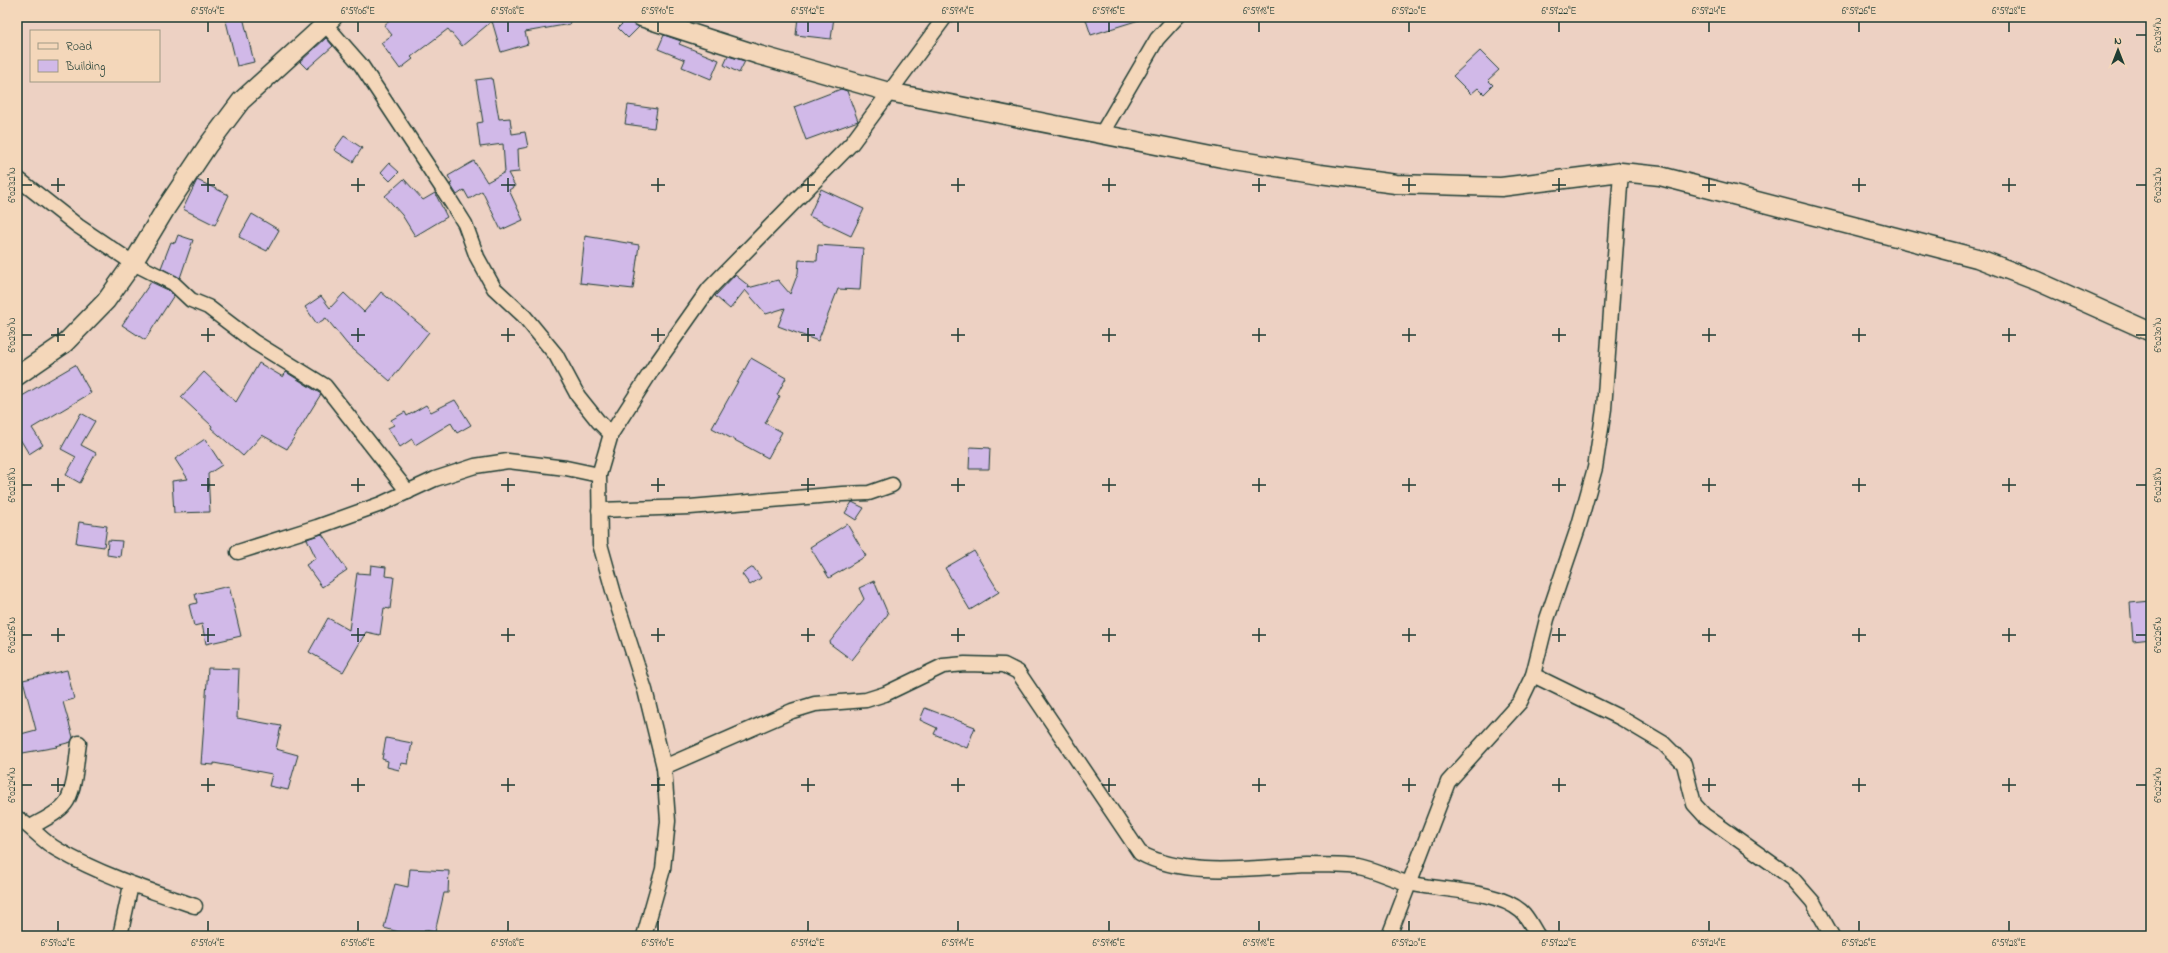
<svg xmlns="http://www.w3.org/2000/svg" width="2168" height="953" font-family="'Indie Flower',sans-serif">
<rect width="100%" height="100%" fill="#edd1c3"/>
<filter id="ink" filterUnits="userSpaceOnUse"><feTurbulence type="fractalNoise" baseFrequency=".025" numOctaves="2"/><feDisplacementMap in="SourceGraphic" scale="8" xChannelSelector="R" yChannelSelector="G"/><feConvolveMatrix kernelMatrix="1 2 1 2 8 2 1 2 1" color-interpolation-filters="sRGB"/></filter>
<g filter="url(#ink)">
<g fill="#d1b9e8" stroke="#1f3d34">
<polygon points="225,17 243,17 254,62 237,66"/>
<polygon points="395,17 569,17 570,24 525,32 528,44 501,52 492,21 462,46 448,29 411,57 413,59 400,69 381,43 392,35 384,25"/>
<polygon points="629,17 634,24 639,27 628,38 618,28"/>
<polygon points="798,17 834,17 831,39 796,35"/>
<polygon points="1085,17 1138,17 1139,20 1091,35"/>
<polygon points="664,35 681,41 679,44 719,60 711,79 682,67 685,60 658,49"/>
<polygon points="326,38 333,46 307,69 300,62"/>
<polygon points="1480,51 1499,70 1488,80 1493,85 1484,94 1478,88 1471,94 1453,76"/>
<polygon points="728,56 745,61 739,73 724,65"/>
<polygon points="492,78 499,119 510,118 512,134 525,132 528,147 518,149 519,172 508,173 515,186 509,190 523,220 501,230 482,191 469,199 464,190 457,195 450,184 452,183 448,176 474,161 487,182 505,172 503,144 480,147 477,123 483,122 476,80"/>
<polygon points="841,89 847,91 858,121 806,140 794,107"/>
<polygon points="628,105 657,109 654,128 625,124"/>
<polygon points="344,136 362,148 353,162 334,150"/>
<polygon points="389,163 399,172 390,181 381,172"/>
<polygon points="404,179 423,200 435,193 447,217 415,236 402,215 385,196"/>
<polygon points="197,180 229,195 215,225 183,209"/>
<polygon points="821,189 864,209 851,236 809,216"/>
<polygon points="252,214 279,230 267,251 239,237"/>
<polygon points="178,235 193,240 180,278 161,268 171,242 175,243"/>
<polygon points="585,236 639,245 633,289 580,283"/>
<polygon points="818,245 863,248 860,290 838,289 818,341 778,326 785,308 766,314 745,290 730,309 715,296 735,275 749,286 748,288 778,280 790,294 798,273 799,260 817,261"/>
<polygon points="151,282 168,290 174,295 145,340 122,325"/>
<polygon points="381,292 429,332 390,381 347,344 326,318 317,324 305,307 321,296 330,308 344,293 364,312"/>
<polygon points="751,358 786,378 777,395 780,396 765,423 782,432 768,458 712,428"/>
<polygon points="259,363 283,377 286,372 321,394 287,449 262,435 243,456 211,428 212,426 181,397 204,372 236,402"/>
<polygon points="75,365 91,393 32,428 43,445 29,454 17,434 17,399"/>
<polygon points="455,400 471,425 457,433 451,423 415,445 412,439 400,447 388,428 394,425 391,420 405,412 407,416 426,405 431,412"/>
<polygon points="81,413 95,421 81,445 96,453 80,483 66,475 76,457 61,449"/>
<polygon points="205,439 222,465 208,474 210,512 174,513 172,481 188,479 175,459"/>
<polygon points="970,447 990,448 989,469 969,469"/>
<polygon points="852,502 864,508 856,520 845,513"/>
<polygon points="79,522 107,526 104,547 76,543"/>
<polygon points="847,524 866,556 829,578 810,547"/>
<polygon points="322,534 347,570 322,587 306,565 316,558 307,539"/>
<polygon points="108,540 122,541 120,557 107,555"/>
<polygon points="974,551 999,592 970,610 945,568"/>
<polygon points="371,565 386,567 385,576 394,577 390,609 384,608 380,635 366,632 343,672 309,652 328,618 349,630 357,573 370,574"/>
<polygon points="753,567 761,578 750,585 742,574"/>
<polygon points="874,581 888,614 852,660 829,643 864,599 859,588"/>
<polygon points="229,586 241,636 206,644 202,624 194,626 189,605 197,603 195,594"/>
<polygon points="2151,601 2151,639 2133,641 2130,603"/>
<polygon points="208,668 239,669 237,718 281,726 276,749 298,755 288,790 269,786 272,774 214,763 214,765 201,764"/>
<polygon points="67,670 74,699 63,702 73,737 71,742 56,746 57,747 17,754 17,735 36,730 23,680"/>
<polygon points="925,708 975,727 967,748 934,734 937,728 920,720"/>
<polygon points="386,738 412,743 408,764 401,763 399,770 387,767 388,761 382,759"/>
<polygon points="410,869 449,871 448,893 444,893 435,932 425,930 423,936 414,936 384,928 395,884 408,887"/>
</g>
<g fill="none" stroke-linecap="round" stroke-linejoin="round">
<g stroke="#1f3d34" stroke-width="17">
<g id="minor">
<polyline points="325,24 361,65 443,189 465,224 477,257 494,288 524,316 556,355 578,396 598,421 611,434"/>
<polyline points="1102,133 1157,39 1177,17"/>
<polyline points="17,178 78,226 133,263 173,283 191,300 208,307 254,342 325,386 408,492"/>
<polyline points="599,510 690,507 842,494 869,493 892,485"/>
<polyline points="238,552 317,527 381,504 435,479 475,466 508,461 566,468 599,475"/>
<polyline points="1533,675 1621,718 1663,743 1684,764 1694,804 1704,815 1792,878 1813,902 1832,936"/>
<path d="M664,767l128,-56 23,-7 51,-4 19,-6 58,-28 22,-2 39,1 14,7 122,181c47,26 115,14 167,12 17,0 35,0 52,2 16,3 32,12 49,16 32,8 87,6 113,28 7,6 12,18 17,25"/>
<path d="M17,818c15,9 26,24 41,32 43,25 90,40 137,56"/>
<path d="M31,827c11,-7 29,-14 36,-26 9,-16 9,-40 12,-58"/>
<polyline points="120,936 131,885"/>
<polyline points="644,936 663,869 668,821 664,767 645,690 614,594 600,544 599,475 611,434 654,367 709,289 852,143 945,17"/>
<polyline points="1389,936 1448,782 1520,702 1533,675 1547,619 1579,525 1595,468 1604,409 1621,172"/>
</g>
</g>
<g stroke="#1f3d34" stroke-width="21">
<g id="tertiary">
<polyline points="641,17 759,55 889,92 1222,158 1320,174 1396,184 1501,187 1621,172 1660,176 1977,258 2037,281 2151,332"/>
<polyline points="17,376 65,343 106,301 133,263 166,208 208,145 241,101 333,17"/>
</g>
</g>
<use href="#minor" stroke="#f4d7ba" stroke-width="14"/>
<use href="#tertiary" stroke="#f4d7ba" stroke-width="18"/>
</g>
</g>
<path fill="none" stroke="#1f3d34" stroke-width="1.5" d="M208,22v10M358,22v10M508,22v10M658,22v10M808,22v10M958,22v10M1109,22v10M1259,22v10M1409,22v10M1559,22v10M1709,22v10M1859,22v10M2009,22v10M2136,35h10M58,178v14M208,178v14M358,178v14M508,178v14M658,178v14M808,178v14M958,178v14M1109,178v14M1259,178v14M1409,178v14M1559,178v14M1709,178v14M1859,178v14M2009,178v14M22,185h10M51,185h14M201,185h14M351,185h14M501,185h14M651,185h14M801,185h14M951,185h14M1102,185h14M1252,185h14M1402,185h14M1552,185h14M1702,185h14M1852,185h14M2002,185h14M2136,185h10M58,328v14M208,328v14M358,328v14M508,328v14M658,328v14M808,328v14M958,328v14M1109,328v14M1259,328v14M1409,328v14M1559,328v14M1709,328v14M1859,328v14M2009,328v14M22,335h10M51,335h14M201,335h14M351,335h14M501,335h14M651,335h14M801,335h14M951,335h14M1102,335h14M1252,335h14M1402,335h14M1552,335h14M1702,335h14M1852,335h14M2002,335h14M2136,335h10M58,478v14M208,478v14M358,478v14M508,478v14M658,478v14M808,478v14M958,478v14M1109,478v14M1259,478v14M1409,478v14M1559,478v14M1709,478v14M1859,478v14M2009,478v14M22,485h10M51,485h14M201,485h14M351,485h14M501,485h14M651,485h14M801,485h14M951,485h14M1102,485h14M1252,485h14M1402,485h14M1552,485h14M1702,485h14M1852,485h14M2002,485h14M2136,485h10M58,628v14M208,628v14M358,628v14M508,628v14M658,628v14M808,628v14M958,628v14M1109,628v14M1259,628v14M1409,628v14M1559,628v14M1709,628v14M1859,628v14M2009,628v14M22,635h10M51,635h14M201,635h14M351,635h14M501,635h14M651,635h14M801,635h14M951,635h14M1102,635h14M1252,635h14M1402,635h14M1552,635h14M1702,635h14M1852,635h14M2002,635h14M2136,635h10M58,778v14M208,778v14M358,778v14M508,778v14M658,778v14M808,778v14M958,778v14M1109,778v14M1259,778v14M1409,778v14M1559,778v14M1709,778v14M1859,778v14M2009,778v14M22,785h10M51,785h14M201,785h14M351,785h14M501,785h14M651,785h14M801,785h14M951,785h14M1102,785h14M1252,785h14M1402,785h14M1552,785h14M1702,785h14M1852,785h14M2002,785h14M2136,785h10M58,921v10M208,921v10M358,921v10M508,921v10M658,921v10M808,921v10M958,921v10M1109,921v10M1259,921v10M1409,921v10M1559,921v10M1709,921v10M1859,921v10M2009,921v10"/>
<rect width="2168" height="953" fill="none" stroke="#f4d7ba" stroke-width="44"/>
<rect x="30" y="30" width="130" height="52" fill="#f4d7ba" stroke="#9f9984"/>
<rect x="38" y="43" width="20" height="6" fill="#f4d7ba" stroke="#9f9984"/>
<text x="66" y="50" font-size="12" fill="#1f3d34">Road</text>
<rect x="38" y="60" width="20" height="12" fill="#d1b9e8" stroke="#9f9984"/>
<text x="66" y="70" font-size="12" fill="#1f3d34">Building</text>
<g transform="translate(2118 50)" stroke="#f4d7ba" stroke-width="3" paint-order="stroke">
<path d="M0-3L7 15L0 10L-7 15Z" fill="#1f3d34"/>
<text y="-6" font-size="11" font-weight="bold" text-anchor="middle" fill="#1f3d34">N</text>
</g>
<rect x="22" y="22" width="2124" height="909" fill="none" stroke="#1f3d34" stroke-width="1.5"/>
<g font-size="10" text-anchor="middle" fill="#1f3d34">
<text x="208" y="14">6°59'04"E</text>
<text x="358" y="14">6°59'06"E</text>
<text x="508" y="14">6°59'08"E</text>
<text x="658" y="14">6°59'10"E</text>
<text x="808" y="14">6°59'12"E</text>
<text x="958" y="14">6°59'14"E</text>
<text x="1109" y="14">6°59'16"E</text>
<text x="1259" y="14">6°59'18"E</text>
<text x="1409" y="14">6°59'20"E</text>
<text x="1559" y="14">6°59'22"E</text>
<text x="1709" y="14">6°59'24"E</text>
<text x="1859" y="14">6°59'26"E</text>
<text x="2009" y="14">6°59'28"E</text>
<text transform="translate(2157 35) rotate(-90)" y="4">6°02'34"N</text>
<text transform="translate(11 185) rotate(-90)" y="4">6°02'32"N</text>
<text transform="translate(2157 185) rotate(-90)" y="4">6°02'32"N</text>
<text transform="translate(11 335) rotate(-90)" y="4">6°02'30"N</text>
<text transform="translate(2157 335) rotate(-90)" y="4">6°02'30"N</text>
<text transform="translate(11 485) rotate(-90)" y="4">6°02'28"N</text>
<text transform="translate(2157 485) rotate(-90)" y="4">6°02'28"N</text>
<text transform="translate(11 635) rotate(-90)" y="4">6°02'26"N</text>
<text transform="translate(2157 635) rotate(-90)" y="4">6°02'26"N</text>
<text transform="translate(11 785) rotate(-90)" y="4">6°02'24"N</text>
<text transform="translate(2157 785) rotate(-90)" y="4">6°02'24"N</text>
<text x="58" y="946">6°59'02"E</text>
<text x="208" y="946">6°59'04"E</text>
<text x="358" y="946">6°59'06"E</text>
<text x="508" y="946">6°59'08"E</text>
<text x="658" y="946">6°59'10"E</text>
<text x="808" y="946">6°59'12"E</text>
<text x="958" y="946">6°59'14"E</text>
<text x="1109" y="946">6°59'16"E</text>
<text x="1259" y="946">6°59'18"E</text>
<text x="1409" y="946">6°59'20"E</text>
<text x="1559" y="946">6°59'22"E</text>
<text x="1709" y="946">6°59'24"E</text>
<text x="1859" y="946">6°59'26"E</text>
<text x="2009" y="946">6°59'28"E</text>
</g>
</svg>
